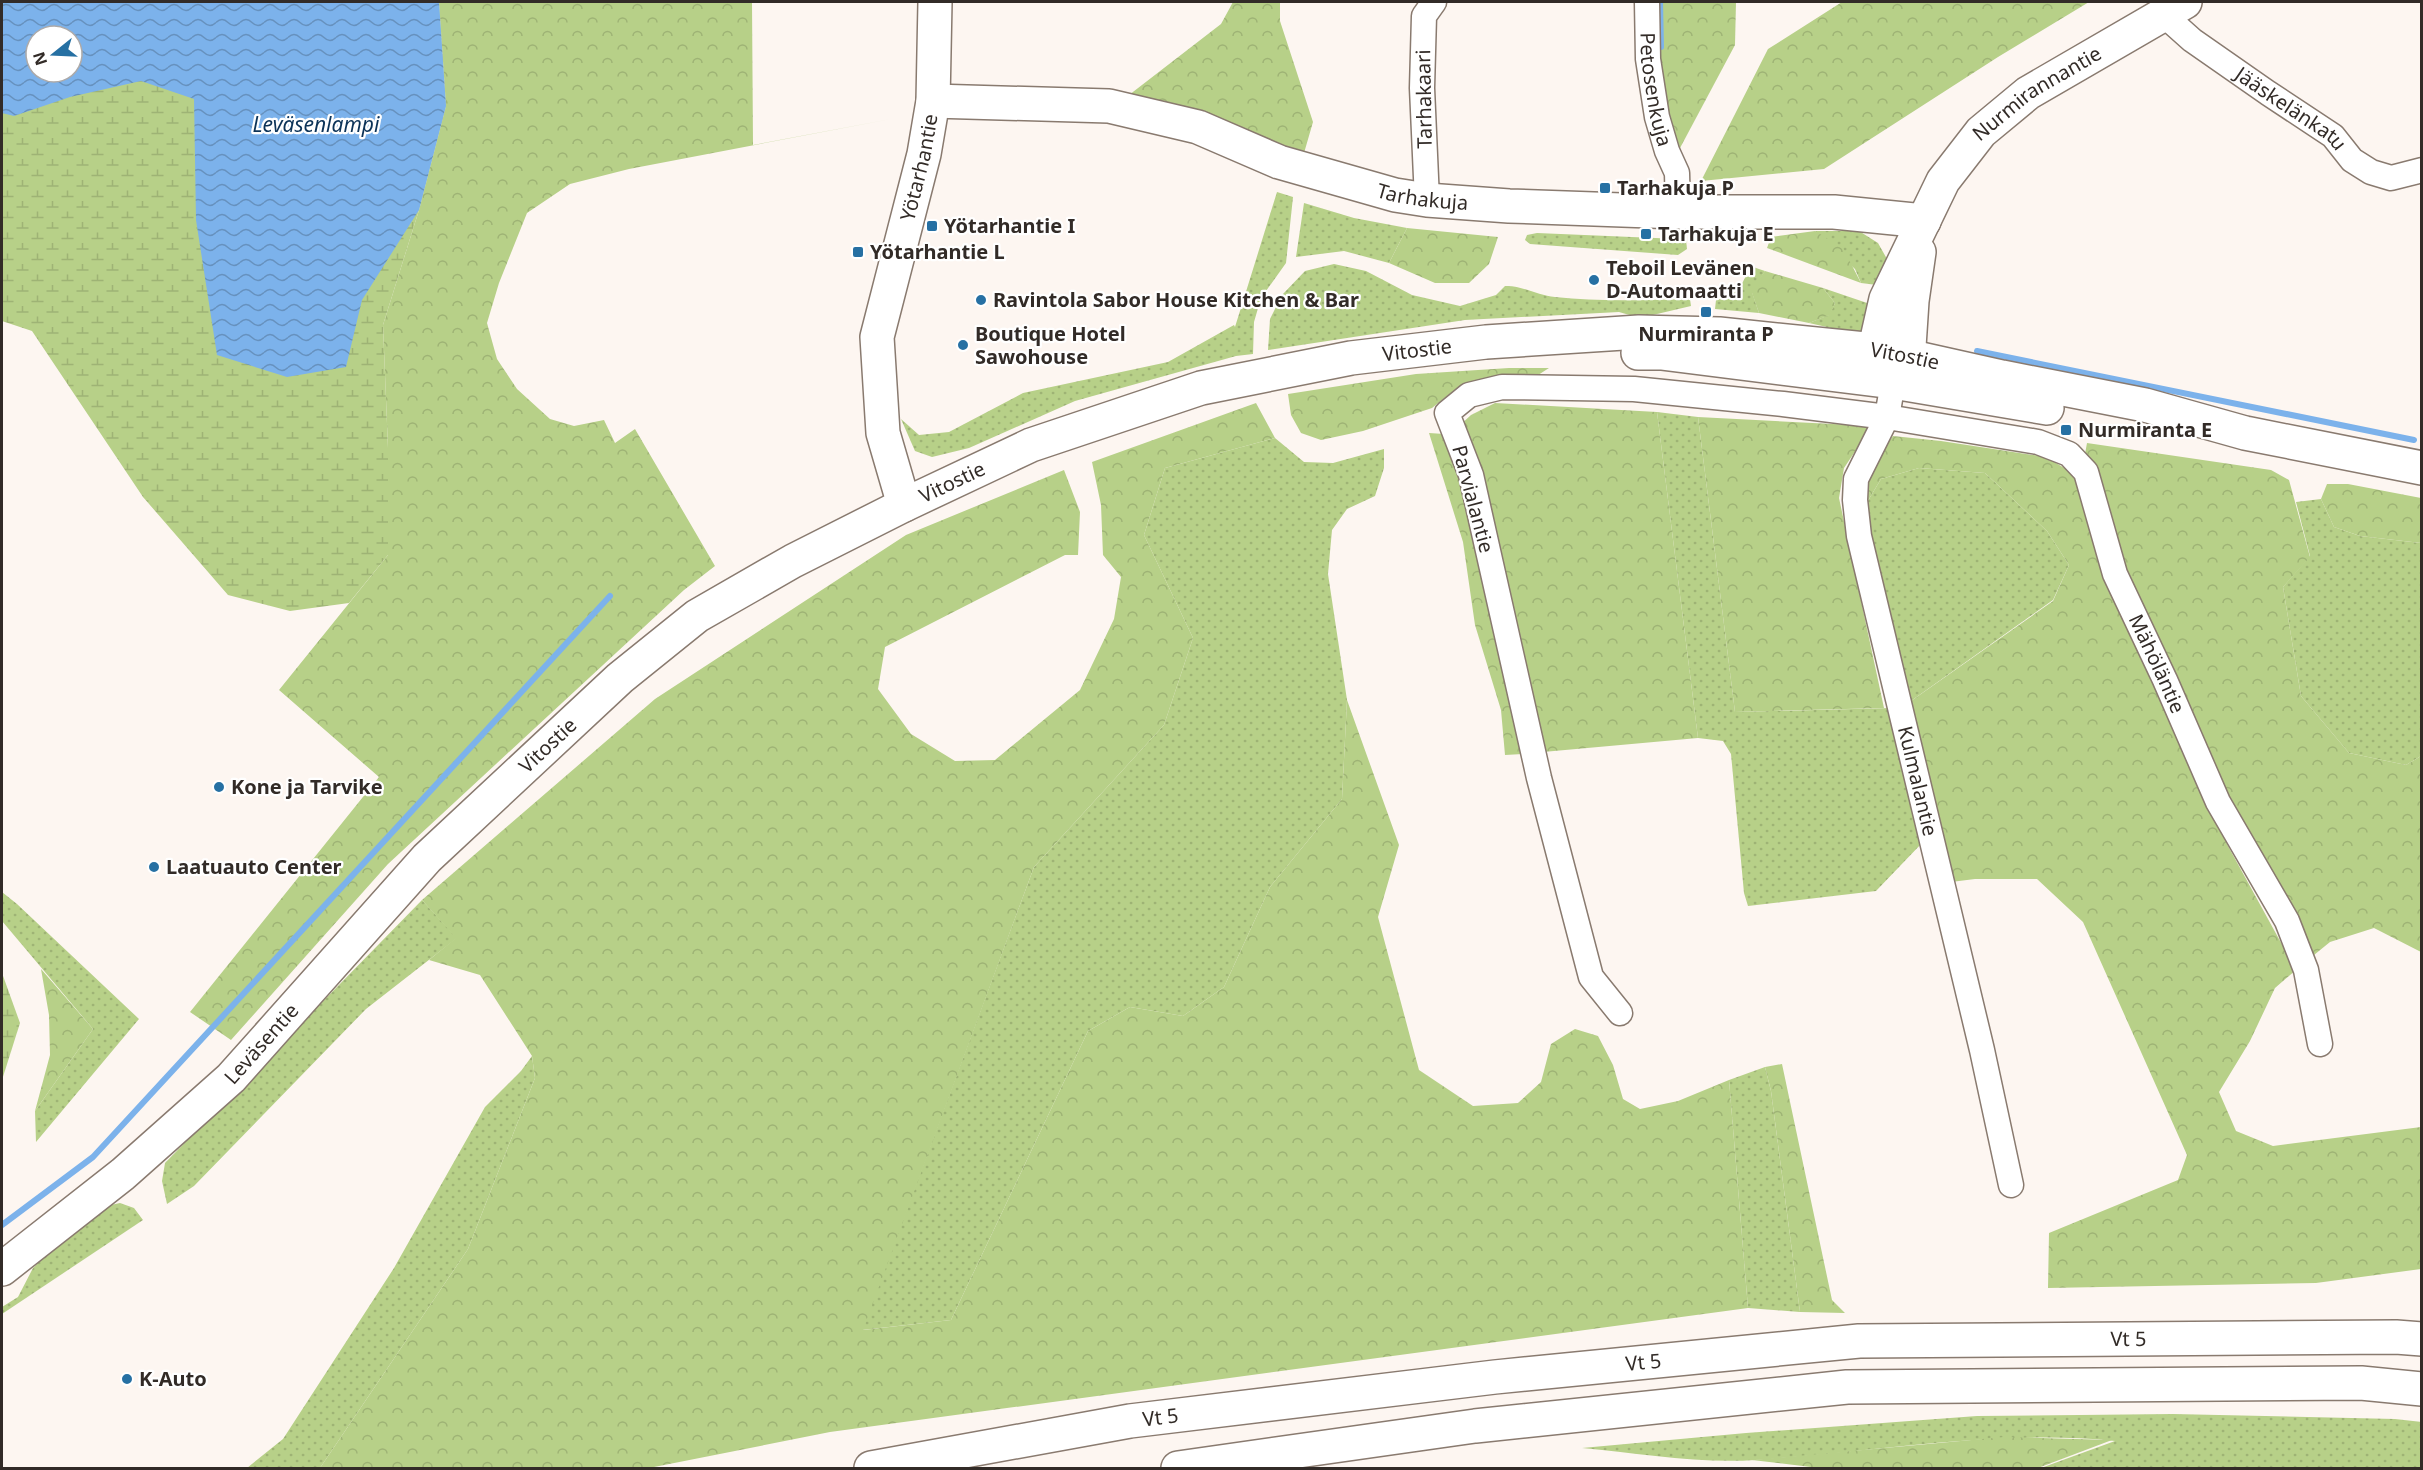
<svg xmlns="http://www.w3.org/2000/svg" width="2423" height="1470" font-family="'Noto Sans',sans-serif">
<defs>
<pattern id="grass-dots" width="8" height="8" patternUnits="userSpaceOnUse" patternTransform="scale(1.5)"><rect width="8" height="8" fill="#b7d088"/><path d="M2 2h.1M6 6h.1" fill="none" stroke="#9eb375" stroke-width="1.8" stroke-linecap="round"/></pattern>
<pattern id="forest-crowns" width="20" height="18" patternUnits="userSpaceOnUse" patternTransform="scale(1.5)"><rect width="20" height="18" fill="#b7d088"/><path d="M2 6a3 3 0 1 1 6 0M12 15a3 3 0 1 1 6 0" fill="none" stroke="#9eb375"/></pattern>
<pattern id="wetland-marsh" width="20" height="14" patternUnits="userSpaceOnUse" patternTransform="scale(1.5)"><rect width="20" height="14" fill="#b7d088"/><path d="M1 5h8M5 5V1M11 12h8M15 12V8" fill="none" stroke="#9eb375"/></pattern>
<pattern id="water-waves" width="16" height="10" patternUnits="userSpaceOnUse" patternTransform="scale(1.5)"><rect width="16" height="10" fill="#7cb2eb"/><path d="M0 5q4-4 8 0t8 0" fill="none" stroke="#6691be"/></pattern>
</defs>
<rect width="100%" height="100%" fill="#fdf6f1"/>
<g fill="url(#grass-dots)">
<polygon points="1277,192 1293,197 1286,263 1261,298 1254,322 1253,354 1236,356 1075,401 969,448 932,457 915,451 901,419 919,435 949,432 1023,393 1168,362 1234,325 1235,327"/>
<polygon points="1304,203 1354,218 1407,228 1389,263 1344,251 1296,257"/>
<polygon points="1815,231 1859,231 1878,243 1887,259 1885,286 1861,283 1855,269"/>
<polygon points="1537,233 1679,239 1686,240 1687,249 1678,255 1530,244 1525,240 1527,235"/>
<path d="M1334,264l32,7 46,24 48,11 36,-11 9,-9c17,-1 33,10 50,11 45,5 89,3 135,2l1,7 -51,12 -21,-6 -154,8 -197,30 2,-31 12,-24 23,-24z"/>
<path d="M1750,266l15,5 -13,21 7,21 -44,-4 1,-9c21,-3 27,-16 34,-34z"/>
<polygon points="1823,288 1870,304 1865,331 1849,332 1809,323 1829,315 1835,303"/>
<polygon points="1657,412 1698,417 1735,712 1891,708 1923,842 1876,891 1748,906 1744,893 1731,754 1723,741 1698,738"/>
<polygon points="1275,438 1304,462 1333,463 1384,449 1384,468 1375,496 1347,509 1332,530 1328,574 1347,700 1342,799 1270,887 1224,987 1183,1016 1130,1007 1088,1031 951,1320 862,1330 1034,867 1164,725 1193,638 1144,535 1165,468"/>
<polygon points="1919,468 1985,473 2047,531 2069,565 2053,600 1911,701 1863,509 1881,479"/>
<polygon points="2321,499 2334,527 2360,536 2421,543 2421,756 2406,765 2349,753 2301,696 2283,587 2310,556 2296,502"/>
<polygon points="2,892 17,904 139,1019 36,1142 35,1111 93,1029 2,921"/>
<polygon points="422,900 457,938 366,1009 194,1186 167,1204 162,1181 165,1163"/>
<polygon points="532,1056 535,1078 468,1249 320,1468 247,1468 283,1439 394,1268 485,1107 521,1071"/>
<polygon points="1765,1067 1771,1091 1800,1312 1748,1308 1729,1080"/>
<polygon points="120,1203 134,1208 143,1220 2,1314 2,1307 18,1297 33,1268 62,1239 106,1206"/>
<path d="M2173,1414l222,5 27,3 -1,46 -134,-1 -3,1h-243l74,-27c-120,-12 -240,11 -360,19 -54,4 -118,-7 -173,-12l164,-15 231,-17z"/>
</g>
<g fill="url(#forest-crowns)">
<polygon points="439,2 752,2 753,145 891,119 629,169 570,184 527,213 499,283 487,323 497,359 517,389 550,419 574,426 604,420 615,443 635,429 715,566 684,590 388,864 231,1040 190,1012 379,777 279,690 388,555 388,448 383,325 419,210 446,106"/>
<polygon points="1233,2 1280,2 1280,21 1313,122 1302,160 1129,95 1221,24"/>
<polygon points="1652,2 1736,2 1735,45 1672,163"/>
<polygon points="1842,2 2089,2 1998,57 1824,169 1701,181 1768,49"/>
<polygon points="1407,228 1498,237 1489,264 1469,283 1435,283 1389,263"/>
<polygon points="1815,231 1843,248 1861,283 1767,248 1771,237"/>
<polygon points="1765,271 1823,288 1835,303 1830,315 1809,323 1759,313 1751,290"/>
<polygon points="1509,368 1549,368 1535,377 1457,388 1432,408 1363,431 1321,440 1301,433 1291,415 1288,394 1416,374"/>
<polygon points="1256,403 1275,438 1165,468 1144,535 1193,638 1164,725 1034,867 863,1330 951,1320 1088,1031 1130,1007 1183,1016 1224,987 1270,887 1342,799 1347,700 1399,845 1378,917 1419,1070 1473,1106 1518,1103 1541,1082 1551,1044 1575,1029 1598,1036 1613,1065 1623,1099 1640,1109 1678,1101 1729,1080 1748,1308 830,1432 649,1468 320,1468 468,1249 535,1078 532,1056 480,975 429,960 456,938 422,900 655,699 906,535 1064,470 1080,512 1078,555 1065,555 885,647 878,689 911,734 955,761 995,760 1080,690 1114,619 1121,577 1103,555 1101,505 1092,462"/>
<polygon points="1495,403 1657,412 1698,738 1543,752 1488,495 1459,426 1471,415"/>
<polygon points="1698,417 1872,426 1844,468 1839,498 1884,708 1735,712"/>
<polygon points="1429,433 1444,434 1471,508 1523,754 1505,755 1501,710 1475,625 1463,542"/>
<polygon points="1893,436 1941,441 2046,457 2076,475 2107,585 2228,846 2296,970 2275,988 2250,1041 2219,1092 2236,1131 2273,1146 2421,1127 2421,1269 2316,1283 2048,1288 2049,1233 2178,1180 2187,1155 2083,922 2037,879 1975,879 1951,882 1911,701 2053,601 2069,565 2047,531 1985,473 1919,468 1881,479 1863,509 1871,467"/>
<polygon points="2087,443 2271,470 2289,480 2310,557 2283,587 2301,696 2349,753 2406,765 2421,756 2421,952 2374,928 2330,942 2314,955 2287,903 2225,801 2127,576 2085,454"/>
<polygon points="2327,484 2348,484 2421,498 2421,543 2360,536 2334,527 2321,499"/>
<polygon points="41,969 93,1029 35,1111 50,1055 49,1015"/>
<polygon points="1782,1064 1832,1300 1845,1313 1800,1312 1771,1091 1765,1067"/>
<polygon points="2004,1437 2112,1440 2038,1468 1819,1468 1752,1460"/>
</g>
<g fill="url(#wetland-marsh)" fill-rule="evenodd">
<path d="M2,2h437l7,104 -27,104 -36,115 5,123v107l-39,48 -59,8 -62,-16 -85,-98 -111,-166 -30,-10zM36,36h36v36h-36z"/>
<polygon points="2,973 20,1023 2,1080"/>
</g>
<path fill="url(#water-waves)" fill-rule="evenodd" d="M2,2h437l7,104 -27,104 -57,90 -16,67 -59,10 -70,-22 -21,-135 -2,-121 -53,-18 -71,16 -56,19 -12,-3zM36,36h36v36h-36z"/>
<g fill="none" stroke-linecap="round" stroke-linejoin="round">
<g stroke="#7cb2eb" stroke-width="6">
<polyline points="1660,2 1661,47"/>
<polyline points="1977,351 2414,440"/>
<polyline points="2,1225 93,1157 610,596"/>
</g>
<g stroke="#897a6f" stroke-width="27">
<g id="street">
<path id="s1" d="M1647,2l1,57 9,58 10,34 10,22 1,39"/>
<path id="s2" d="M2164,15l28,25 76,53 65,43 19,24 19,12 20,6 31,-8"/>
<polyline points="1427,200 1422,88 1424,16 1434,2"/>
<path id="s3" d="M1893,382l-6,35 -31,62 -1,21 4,36 123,514 29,135"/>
<path id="s4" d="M1620,1013l-29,-36 -52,-199 -68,-303 -24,-62 22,-18 33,-8 132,2 149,15 104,13 151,25 31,12 17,18 29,102 50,106 53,122 69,119 19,49 14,74"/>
</g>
</g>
<g stroke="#897a6f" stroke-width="36">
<g id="secondary">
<path id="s5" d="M933,101l176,5 89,21 81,35 116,33 32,5 82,6 169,6h156l90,9"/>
<polyline points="1638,353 1661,353 1893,382 2047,408"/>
<path id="s6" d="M1870,370l16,-71 57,-118 38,-49 47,-39 157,-91"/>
<polyline points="1907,377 1912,301 1919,252"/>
<path id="s7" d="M904,505l-21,-72 -6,-96 47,-183 9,-53 2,-99"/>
<path id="s8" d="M2,1269l121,-95 108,-96 196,-220 193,-180 77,-62 96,-55 111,-56 127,-60 170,-57 150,-30 135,-16 153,-10 80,2 156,16 33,6 94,21 143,28 100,28 177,35"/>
</g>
</g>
<g stroke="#897a6f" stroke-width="36">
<g id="highway">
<path id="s9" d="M871,1468l259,-47 365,-44 364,-36 537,-4 26,2"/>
<polyline points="1178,1468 1475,1426 1847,1387 2361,1383 2422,1389"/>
</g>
</g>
<use href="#street" stroke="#fff" stroke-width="24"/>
<use href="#secondary" stroke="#fff" stroke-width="33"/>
<use href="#highway" stroke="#fff" stroke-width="33"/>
</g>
<g fill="#2670a3" stroke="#fff" stroke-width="2">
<rect x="1599" y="182" width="12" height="12" rx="3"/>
<rect x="926" y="220" width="12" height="12" rx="3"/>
<rect x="1640" y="228" width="12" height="12" rx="3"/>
<rect x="852" y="246" width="12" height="12" rx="3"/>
<circle cx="1594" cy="280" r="6"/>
<circle cx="981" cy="300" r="6"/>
<rect x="1700" y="306" width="12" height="12" rx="3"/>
<circle cx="963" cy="345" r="6"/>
<rect x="2060" y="424" width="12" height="12" rx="3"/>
<circle cx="219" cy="787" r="6"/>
<circle cx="154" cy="867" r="6"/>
<circle cx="127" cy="1379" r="6"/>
</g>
<g text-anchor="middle" stroke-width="4.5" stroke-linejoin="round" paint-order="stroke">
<g font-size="20" fill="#322b27" stroke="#fff">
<text dy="7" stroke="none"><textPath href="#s1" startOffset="88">Petosenkuja</textPath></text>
<text dy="7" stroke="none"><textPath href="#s6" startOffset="334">Nurmirannantie</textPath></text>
<text transform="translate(1424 99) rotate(-91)" y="7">Tarhakaari</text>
<text dy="7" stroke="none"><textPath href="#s2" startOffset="158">Jääskelänkatu</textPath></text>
<text dy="7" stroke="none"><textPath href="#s7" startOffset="346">Yötarhantie</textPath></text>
<text dy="7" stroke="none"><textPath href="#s5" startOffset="504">Tarhakuja</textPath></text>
<text dy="7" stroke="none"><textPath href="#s8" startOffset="1730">Vitostie</textPath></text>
<text dy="7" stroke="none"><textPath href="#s8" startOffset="2220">Vitostie</textPath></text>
<text dy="7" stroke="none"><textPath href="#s8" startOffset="1244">Vitostie</textPath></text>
<text transform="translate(1473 499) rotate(75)" y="7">Parvialantie</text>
<text dy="7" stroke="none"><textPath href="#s4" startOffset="1494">Mähöläntie</textPath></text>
<text dy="7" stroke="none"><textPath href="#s8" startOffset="758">Vitostie</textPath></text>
<text dy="7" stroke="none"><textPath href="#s3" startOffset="414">Kulmalantie</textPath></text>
<text dy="7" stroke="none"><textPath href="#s8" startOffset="344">Leväsentie</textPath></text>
<text dy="7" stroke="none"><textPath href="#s9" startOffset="1266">Vt 5</textPath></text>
<text dy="7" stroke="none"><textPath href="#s9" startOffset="780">Vt 5</textPath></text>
<text dy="7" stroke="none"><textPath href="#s9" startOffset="294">Vt 5</textPath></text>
</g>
<g font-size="20" font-weight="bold" fill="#322b27" stroke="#fff" text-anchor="start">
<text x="1617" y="195">Tarhakuja P</text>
<text x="944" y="233">Yötarhantie I</text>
<text x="1658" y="241">Tarhakuja E</text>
<text x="870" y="259">Yötarhantie L</text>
<text x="1606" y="275">Teboil Levänen<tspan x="1606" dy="23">D-Automaatti</tspan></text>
<text x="993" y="307">Ravintola Sabor House Kitchen &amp; Bar</text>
<text x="975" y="341">Boutique Hotel<tspan x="975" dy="23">Sawohouse</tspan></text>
<text x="1706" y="341" text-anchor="middle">Nurmiranta P</text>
<text x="2078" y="437">Nurmiranta E</text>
<text x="231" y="794">Kone ja Tarvike</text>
<text x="166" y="874">Laatuauto Center</text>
<text x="139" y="1386">K-Auto</text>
</g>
<g font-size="21" font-style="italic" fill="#0c3358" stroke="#fff">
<text x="316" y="132">Leväsenlampi</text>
</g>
</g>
<rect width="2423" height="1470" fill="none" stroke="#322b27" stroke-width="6"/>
<g transform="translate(54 54) rotate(252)"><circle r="28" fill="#ffffff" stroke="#adaaa9" stroke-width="1.5"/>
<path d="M0-4.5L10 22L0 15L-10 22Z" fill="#2670a3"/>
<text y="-9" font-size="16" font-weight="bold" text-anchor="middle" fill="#322b27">N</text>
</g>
</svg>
